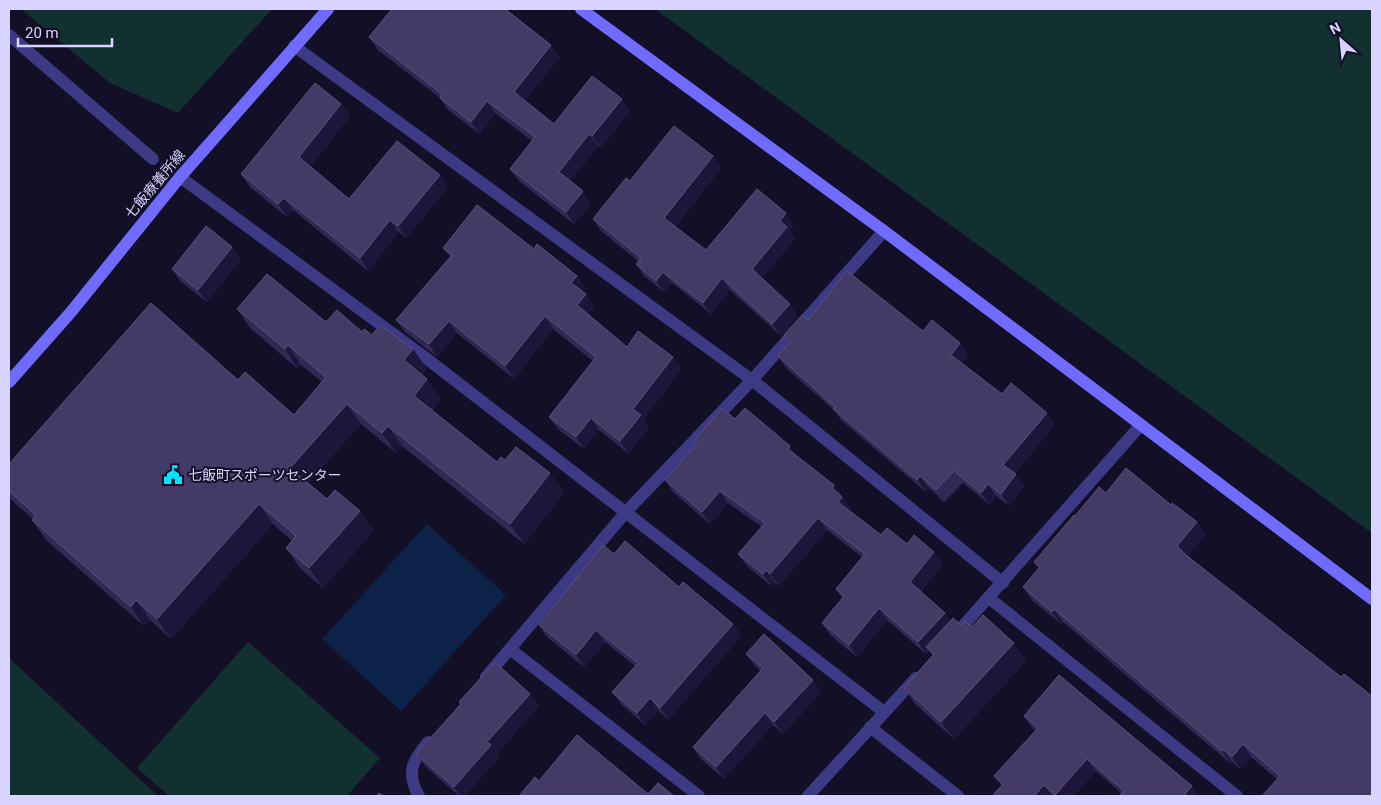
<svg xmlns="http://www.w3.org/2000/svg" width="1381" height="805" font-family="Roboto,'Noto Sans JP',sans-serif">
<rect width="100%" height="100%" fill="#130f26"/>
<g fill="#12302f">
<polygon points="21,9 272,9 178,113 110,83"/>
<polygon points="655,9 1372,9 1372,533"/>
<polygon points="248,642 380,758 347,796 169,796 137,768"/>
<polygon points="9,658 158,796 9,796"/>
</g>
<polygon fill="#0c2248" points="427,524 506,595 401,711 322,639"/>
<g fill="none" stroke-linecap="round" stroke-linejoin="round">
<g stroke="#3d3a85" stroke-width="12">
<polyline points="9,35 153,159"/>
<polyline points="294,46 752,380 1003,583"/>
<polyline points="180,177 422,355 884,712"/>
<polyline points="989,598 1237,796"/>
<polyline points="955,635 1140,426"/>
<polyline points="510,649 699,796"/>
<polyline points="486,677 626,512 752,380 884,231"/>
<polyline points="870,727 958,796"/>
<path d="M419,796c-13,-23 -7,-35 9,-54"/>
<polyline points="808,796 916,678"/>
</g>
<g stroke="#6f6bff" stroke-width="12">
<polyline points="581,9 884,231 1372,599"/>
<polyline points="9,382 71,312 180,177 328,9"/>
</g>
</g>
<g fill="#312854">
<polygon points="392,9 508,9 507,10 551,45 560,57 525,100 554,124 622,99 630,111 601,148 598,146 570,181 591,204 574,224 519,181 510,169 532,141 495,113 480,134 448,110 440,98 378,50 369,37"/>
<polygon points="341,104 350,116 310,167 349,199 448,187 406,238 399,232 368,271 293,210 287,217 250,187 241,174"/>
<polygon points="721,168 675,227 706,250 794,225 790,230 795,239 762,278 798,316 781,336 730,290 711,314 672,283 664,292 644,276 636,264 638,261 601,231 593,219 630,181"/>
<polygon points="232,247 241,259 207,302 180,281 172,269"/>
<polygon points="443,248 534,249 577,276 585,288 582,292 586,294 594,307 588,314 627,347 681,369 644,419 649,427 629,454 599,430 584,449 558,429 549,417 593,361 553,329 514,379 457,333 437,357 405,332 396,320 450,257"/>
<polygon points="237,309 326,322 372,335 413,349 427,369 422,374 441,398 432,410 497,462 505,460 564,493 524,544 402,446 396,453 361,424 308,483 327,499 374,530 323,588 300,568 286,548 292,541 273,524 171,639 150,620 144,626 46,540 32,520 33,519 9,498 9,464 238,380 294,415 322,382 301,365 298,369 251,329"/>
<polygon points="808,320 923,331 960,343 968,355 962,363 1002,394 1055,425 1015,473 1025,486 1009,506 996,496 990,505 963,483 944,502 929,488 926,492 842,421 835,411 786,368 778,356 790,342 784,335"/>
<polygon points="735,419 799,458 834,485 851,509 850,511 881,535 907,544 934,552 943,564 921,591 950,621 961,625 972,627 1026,661 954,739 916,705 904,688 933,656 929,651 926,654 887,620 857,657 830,635 822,623 842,598 836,589 862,557 827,530 779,586 774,582 771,586 747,566 738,554 762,527 728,503 710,524 673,492 665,480 696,444 694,441"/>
<polygon points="1106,493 1171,505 1197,522 1206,534 1187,556 1341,677 1372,696 1277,779 1251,757 1240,769 1232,762 1231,764 1063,622 1061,624 1032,600 1023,587 1039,569 1034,562 1075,516"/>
<polygon points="614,554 679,587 733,624 741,636 668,720 658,710 645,725 621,704 612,692 635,666 605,642 584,667 547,637 539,625"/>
<polygon points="746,654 821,692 783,734 773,725 724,779 701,759 693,747 761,671 755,666"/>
<polygon points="530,694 539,706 497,753 499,757 465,796 459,796 425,766 416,754 461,704 459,702"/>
<polygon points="1024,716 1192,786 1199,796 1119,796 1121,793 1096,771 1073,796 992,796 1002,786 994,776 1036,731 1033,729"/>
</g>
<g fill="#1d163a">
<polygon points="551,45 560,57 522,104 514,92"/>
<polygon points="622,99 630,111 601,148 592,136"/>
<polygon points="487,101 495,113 480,134 471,122"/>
<polygon points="341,104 350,116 308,170 299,157"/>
<polygon points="589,134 598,146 568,184 559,172"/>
<polygon points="713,156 721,168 672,230 664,218"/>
<polygon points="440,175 448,187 406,238 398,226"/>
<polygon points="583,191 591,204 574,224 566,212"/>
<polygon points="284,198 293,210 287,217 278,204"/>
<polygon points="786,213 794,225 790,230 795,239 760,280 752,269 780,221"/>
<polygon points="390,220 399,232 368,271 360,258"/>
<polygon points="232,247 241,259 207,302 198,290"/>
<polygon points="663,272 672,283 664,292 656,281"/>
<polygon points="577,276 585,288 580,295 571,283"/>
<polygon points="722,278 730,290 711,314 703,303"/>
<polygon points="586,294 594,307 585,318 577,305"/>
<polygon points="790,304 798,316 781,336 772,324"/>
<polygon points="545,316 553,329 514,379 505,366"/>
<polygon points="449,321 457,333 437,357 429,344"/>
<polygon points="960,343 968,355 959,366 951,355"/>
<polygon points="288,345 301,365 298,369 285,349"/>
<polygon points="413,349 427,369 418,379 404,360"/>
<polygon points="673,357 681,369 644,419 649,427 629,454 620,441 633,409"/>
<polygon points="427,379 441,398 427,415 414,396"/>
<polygon points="347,404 361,424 304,488 290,468"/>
<polygon points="1047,413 1055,425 1012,477 1003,465"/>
<polygon points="591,418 599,430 584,449 576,437"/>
<polygon points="388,426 402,446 396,453 382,433"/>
<polygon points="790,446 799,458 788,449"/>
<polygon points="550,473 564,493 524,544 510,524"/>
<polygon points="1016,474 1025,486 1009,506 1001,494"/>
<polygon points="920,476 929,488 926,492 917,480"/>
<polygon points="988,484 996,496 990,505 981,493"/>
<polygon points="834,485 851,509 847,514 838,502 832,488"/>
<polygon points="720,491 728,503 710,524 702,512"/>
<polygon points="259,504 273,524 171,639 157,619"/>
<polygon points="360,511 374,530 323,588 309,568"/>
<polygon points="818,518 827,530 779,586 770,574"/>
<polygon points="1197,522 1206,534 1186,559 1177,546"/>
<polygon points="934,552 943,564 918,594 910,582"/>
<polygon points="766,570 774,582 771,586 763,574"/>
<polygon points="136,600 150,620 144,626 131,607"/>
<polygon points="879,608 887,620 857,657 849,645"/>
<polygon points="1054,609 1063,622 1061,624 1052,612"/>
<polygon points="945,613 953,625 926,647 929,651 926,654 918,642"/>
<polygon points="733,624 741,636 668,720 660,708"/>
<polygon points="596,630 605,642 584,667 576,655"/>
<polygon points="1014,643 1026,661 954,739 941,722"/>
<polygon points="813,680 821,692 783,734 774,722"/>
<polygon points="530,694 539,706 497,753 499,757 465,796 460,796 454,787 487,742"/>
<polygon points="650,698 658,710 645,725 637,713"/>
<polygon points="765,713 773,725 724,779 716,767"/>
<polygon points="1243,744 1251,757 1240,769 1232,757"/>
<polygon points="1224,750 1232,762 1231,764 1222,751"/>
<polygon points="1087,759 1096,771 1073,796 1056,796 1055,795"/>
<polygon points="1044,785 1052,796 1034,796"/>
<polygon points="1192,786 1199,796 1187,796 1185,794"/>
</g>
<g fill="#433a66" stroke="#5a527e">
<polygon points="392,9 505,9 551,45 514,92 554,124 592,76 622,99 592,136 589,134 559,172 583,191 566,212 510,169 535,137 487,101 471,122 440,98 442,94 369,37"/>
<polygon points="315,83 341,104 299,157 349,199 397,141 440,175 398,226 390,220 360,258 284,198 278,204 241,174"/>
<polygon points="674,126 713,156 664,218 706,250 757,189 786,213 780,221 787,227 752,269 790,304 772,324 722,278 703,303 663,272 656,281 636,264 641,258 593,219 626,178 630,181"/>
<polygon points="477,205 534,249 537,244 577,276 571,283 586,294 577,305 627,347 638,331 673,357 633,409 641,415 620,441 591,418 576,437 549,417 596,357 545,316 505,366 449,321 429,344 396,320 452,255 443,248"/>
<polygon points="206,226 232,247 198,290 172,269"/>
<polygon points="847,271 923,331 932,320 960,343 951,355 1002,394 1011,383 1047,413 1003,465 1016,474 1001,494 988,484 981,493 954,471 936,490 920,476 917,480 833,409 835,407 778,356 791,341 784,335 802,315 808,320"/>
<polygon points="267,274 326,322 337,310 362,332 364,329 372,335 380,325 413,349 404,360 427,379 414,396 497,462 501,457 505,460 516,447 550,473 510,524 388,426 382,433 347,404 290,468 327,499 335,490 360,511 309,568 286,548 296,536 259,504 157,619 136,600 131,607 32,520 36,515 9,491 9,464 151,303 238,380 245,372 294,415 326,377 288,345 285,349 237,309"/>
<polygon points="722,408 735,419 745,408 790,446 788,449 834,485 832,488 842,497 838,502 881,535 887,528 907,544 914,535 934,552 910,582 945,613 918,642 879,608 849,645 822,623 844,596 836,589 865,554 818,518 770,574 766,570 763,574 738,554 765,523 720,491 702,512 665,480 697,443 694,441"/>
<polygon points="1126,468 1171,505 1172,503 1197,522 1177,546 1186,555 1341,677 1344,674 1372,696 1372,796 1262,796 1280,776 1243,744 1232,757 1224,750 1222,751 1054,609 1052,612 1023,587 1040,567 1034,562 1074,515 1075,516 1099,487 1106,493"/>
<polygon points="625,541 679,587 683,582 733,624 660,708 650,698 637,713 612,692 638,663 596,630 576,655 539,625 603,545 614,554"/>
<polygon points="983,615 1014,643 941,722 904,688 934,654 926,647 953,618 961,625 965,621 972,627"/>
<polygon points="764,634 813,680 774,722 765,713 716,767 693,747 763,668 746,654"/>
<polygon points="495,662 530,694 487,742 491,745 454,787 416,754 461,704 459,702"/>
<polygon points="1059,675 1192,786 1185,794 1188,796 1119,796 1124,791 1087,759 1055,795 1044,785 1034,796 992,796 1003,784 994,776 1038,728 1024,716"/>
<polygon points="577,735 648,794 658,783 674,796 519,796 535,777 539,781"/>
<polygon points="379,793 384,796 376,796"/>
</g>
<defs>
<g id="civic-bare" transform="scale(1.5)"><path d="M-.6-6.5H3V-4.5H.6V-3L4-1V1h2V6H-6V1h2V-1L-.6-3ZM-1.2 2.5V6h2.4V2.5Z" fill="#00e5ff" stroke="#130f26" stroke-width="2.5" paint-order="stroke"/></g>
</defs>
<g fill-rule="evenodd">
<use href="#civic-bare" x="173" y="475"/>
</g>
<g text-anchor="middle" stroke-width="4" stroke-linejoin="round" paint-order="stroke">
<g font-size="14" fill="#d9d4ff" stroke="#130f26">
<text transform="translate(155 184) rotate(-50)" y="5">七飯療養所線</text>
</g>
<g font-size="14" fill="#d9d4ff" stroke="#130f26" text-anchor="start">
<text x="188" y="480">七飯町スポーツセンター</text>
</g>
</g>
<rect width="1381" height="805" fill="none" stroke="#d9d4ff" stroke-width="20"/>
<g transform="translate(1341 40) rotate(333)" stroke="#130f26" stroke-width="4" paint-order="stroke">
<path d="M0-4L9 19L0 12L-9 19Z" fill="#d9d4ff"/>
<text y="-8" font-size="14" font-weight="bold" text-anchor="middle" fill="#d9d4ff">N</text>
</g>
<path d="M18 38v8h94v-8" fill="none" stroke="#d9d4ff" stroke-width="2.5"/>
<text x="25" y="38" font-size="15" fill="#d9d4ff" stroke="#130f26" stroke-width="4" paint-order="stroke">20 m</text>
</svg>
